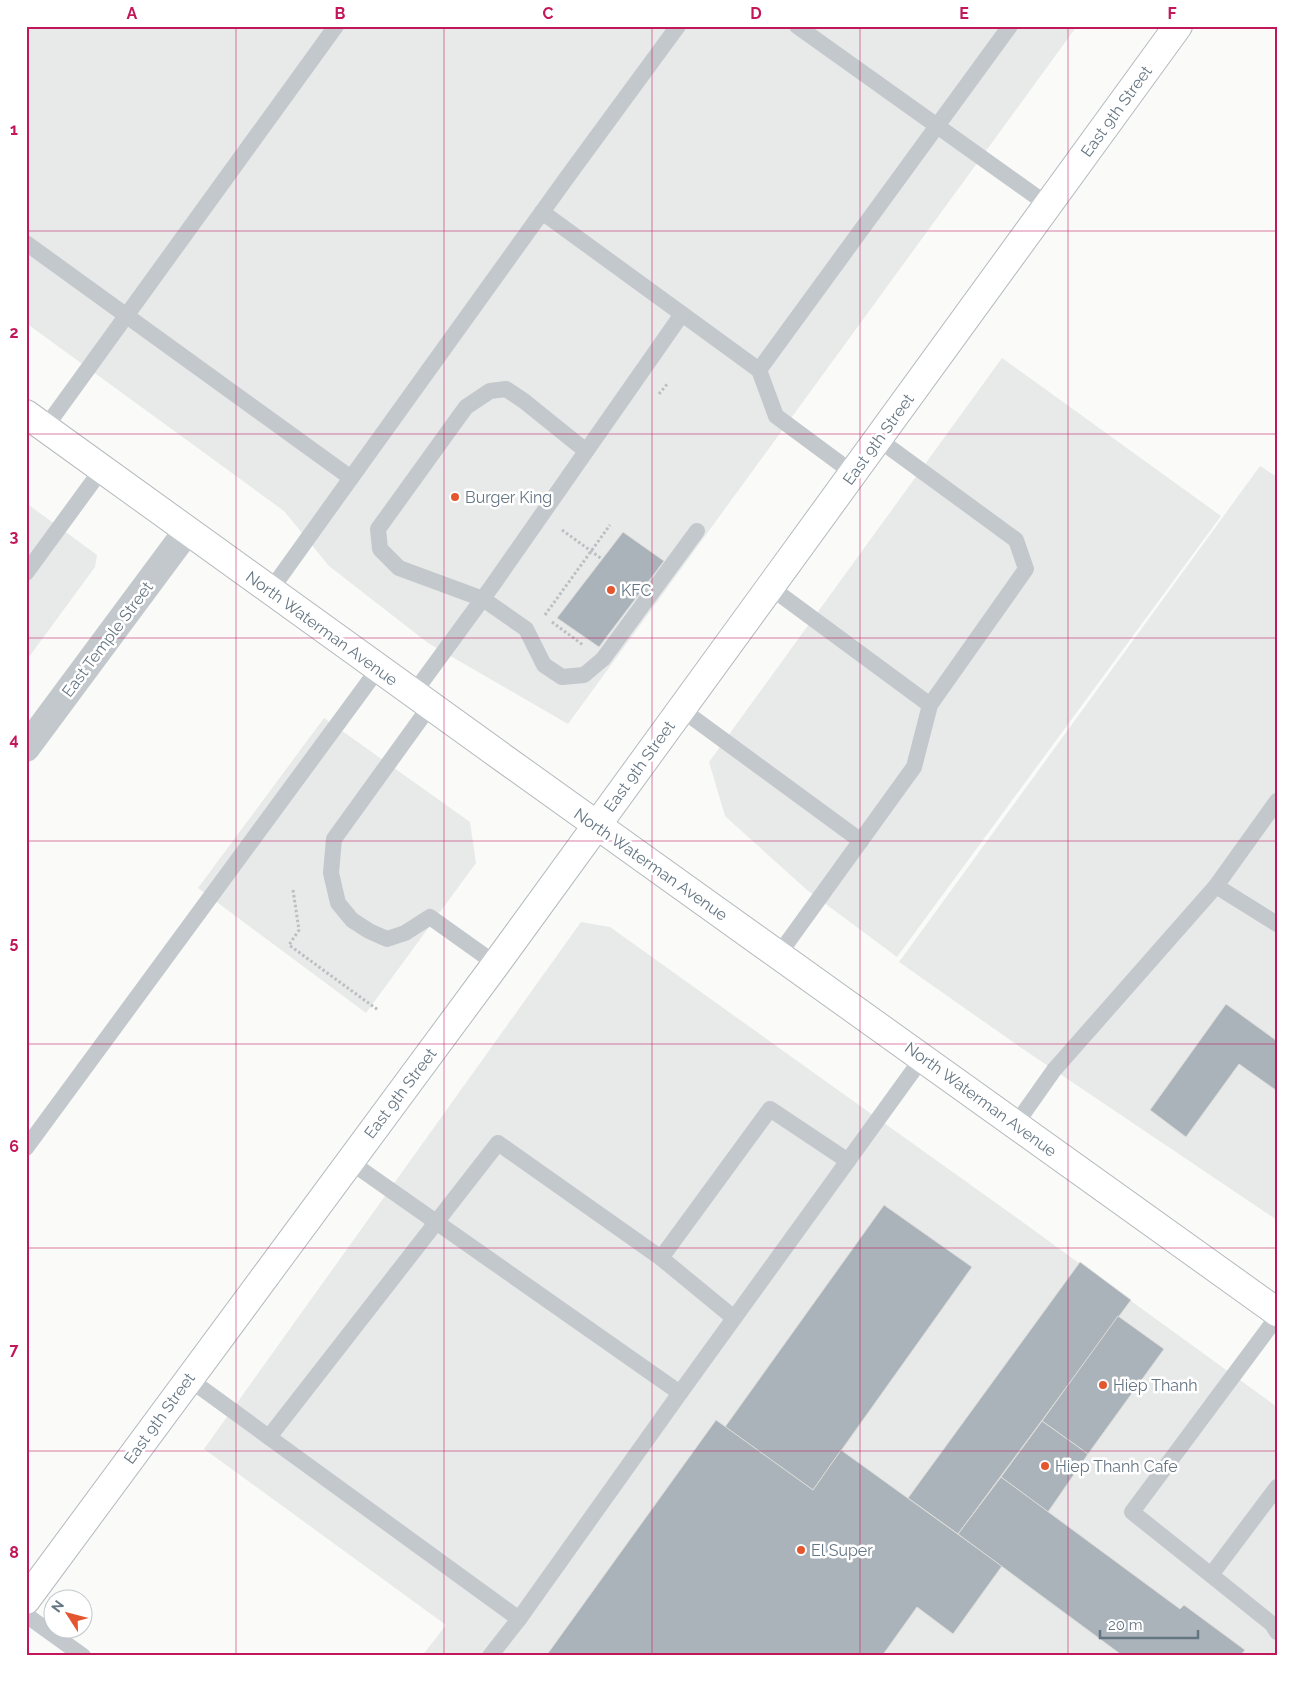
<svg xmlns="http://www.w3.org/2000/svg" width="1303" height="1682" font-family="Raleway,sans-serif">
<rect width="100%" height="100%" fill="#fafaf8"/>
<g fill="#e8e9e9">
<polygon points="26,26 1077,26 568,724 428,643 329,566 284,511 26,323"/>
<polygon points="1002,358 1221,516 897,957 807,890 725,816 709,762"/>
<polygon points="1260,466 1277,477 1277,1220 1020,1047 899,962"/>
<polygon points="26,503 97,555 95,567 26,661"/>
<polygon points="324,718 470,822 476,863 366,1013 198,888"/>
<polygon points="581,922 610,927 1010,1213 1277,1407 1277,1656 422,1656 446,1625 204,1449"/>
</g>
<g fill="#aab3b9" stroke="#dcdcda">
<polygon points="623,532 664,561 599,647 557,618"/>
<polygon points="1226,1004 1277,1041 1277,1091 1239,1064 1186,1137 1150,1110"/>
<polygon points="884,1205 972,1267 813,1490 725,1427"/>
<polygon points="1080,1262 1131,1300 958,1534 908,1498"/>
<polygon points="1118,1316 1164,1349 1088,1454 1042,1421"/>
<polygon points="716,1420 813,1490 841,1450 1002,1566 953,1634 917,1607 882,1656 546,1656"/>
<polygon points="1042,1421 1088,1454 1048,1512 1001,1477"/>
<polygon points="1001,1477 1180,1609 1184,1605 1245,1650 1240,1656 1123,1656 958,1534"/>
</g>
<g fill="none" stroke-linecap="round" stroke-linejoin="round">
<g stroke="#b3babf" stroke-width="30">
<polyline id="secondary" points="26,1600 496,964 1178,26"/>
</g>
<g stroke="#b5babe" stroke-width="30">
<path id="primary" d="M26,414c415,302 835,598 1251,898"/>
</g>
<g stroke="#bbbfc2" stroke-width="3" stroke-dasharray="2.5 2.5" stroke-linecap="butt">
<polyline points="659,394 668,383"/>
<polyline points="562,530 602,559"/>
<polyline points="545,615 610,525"/>
<polyline points="552,622 583,645"/>
<polyline points="293,890 299,930 289,945 378,1010"/>
</g>
<g stroke="#c3c8cc" stroke-width="16">
<polyline points="797,26 1048,205"/>
<polyline points="542,212 759,370 776,416 853,473"/>
<polyline points="26,243 351,478 568,176 678,26"/>
<polyline points="759,370 1010,26"/>
<polyline points="45,428 336,26"/>
<polyline points="586,451 524,401 506,389 490,391 466,407 378,529 380,549 399,568 483,599 526,629 544,665 562,677 584,675 603,659 697,531"/>
<polyline points="26,573 102,469"/>
<polyline points="770,587 930,705"/>
<polyline points="270,591 351,478"/>
<polyline points="413,694 492,586 682,314"/>
<polyline points="430,706 334,839 331,873 338,903 352,920 369,931 387,939 405,933 430,917 496,964"/>
<polyline points="681,709 861,841"/>
<polyline points="1216,886 1277,924"/>
<polyline points="779,954 914,767 930,705 1026,569 1016,540 878,439"/>
<polyline points="1016,1124 1054,1070 1216,886 1277,801"/>
<polyline points="26,1148 378,669"/>
<polyline points="349,1161 680,1393 923,1057"/>
<polyline points="661,1258 734,1318"/>
<polyline points="1277,1317 1132,1512 1211,1575 1277,1487"/>
<polyline points="189,1379 519,1619 680,1393"/>
<polyline points="269,1437 498,1143 661,1258 770,1109 848,1161"/>
<polyline points="1211,1575 1272,1624 1277,1632"/>
<polyline points="26,1615 83,1656"/>
<polyline points="490,1656 519,1619"/>
</g>
<polyline stroke="#c3c8cc" stroke-width="28" points="26,748 187,531"/>
<use href="#secondary" stroke="#fff" stroke-width="28"/>
<use href="#primary" stroke="#fff" stroke-width="28"/>
</g>
<path fill="none" stroke="#c2185b" stroke-width="1" stroke-opacity="0.55" d="M236,26v1630M444,26v1630M652,26v1630M860,26v1630M1068,26v1630M26,231h1251M26,434h1251M26,638h1251M26,841h1251M26,1044h1251M26,1248h1251M26,1451h1251"/>
<g fill="#e4572e" stroke="#fff" stroke-width="2">
<circle cx="455" cy="497" r="5"/>
<circle cx="611" cy="590" r="5"/>
<circle cx="1103" cy="1385" r="5"/>
<circle cx="1045" cy="1466" r="5"/>
<circle cx="801" cy="1550" r="5"/>
</g>
<g text-anchor="middle" stroke-width="5" stroke-linejoin="round" paint-order="stroke">
<g font-size="16" fill="#657683" stroke="#fff">
<text transform="translate(1116 111) rotate(-54)" y="6">East 9th Street</text>
<text transform="translate(878 439) rotate(-54)" y="6">East 9th Street</text>
<text transform="translate(322 628) rotate(36)" y="6">North Waterman Avenue</text>
<text transform="translate(107 639) rotate(-53)" y="6">East Temple Street</text>
<text transform="translate(639 766) rotate(-54)" y="6">East 9th Street</text>
<text transform="translate(651 864) rotate(35)" y="6">North Waterman Avenue</text>
<text transform="translate(400 1093) rotate(-53)" y="6">East 9th Street</text>
<text transform="translate(981 1099) rotate(36)" y="6">North Waterman Avenue</text>
<text transform="translate(159 1418) rotate(-54)" y="6">East 9th Street</text>
</g>
<g font-size="16" fill="#657683" stroke="#fff" text-anchor="start">
<text x="465" y="503">Burger King</text>
<text x="621" y="596">KFC</text>
<text x="1113" y="1391">Hiep Thanh</text>
<text x="1055" y="1472">Hiep Thanh Cafe</text>
<text x="811" y="1556">El Super</text>
</g>
</g>
<rect width="1303" height="1682" fill="none" stroke="#ffffff" stroke-width="55"/>
<g transform="translate(68 1614) rotate(306)"><circle r="24" fill="#ffffff" stroke="#c1c8cd"/>
<path d="M0-4L9 19L0 12L-9 19Z" fill="#e4572e"/>
<text y="-8" font-size="14" font-weight="bold" text-anchor="middle" fill="#657683">N</text>
</g>
<path d="M1100 1630v8h98v-8" fill="none" stroke="#657683" stroke-width="2.5"/>
<text x="1108" y="1630" font-size="15" fill="#657683" stroke="#ffffff" stroke-width="4" paint-order="stroke">20 m</text>
<rect x="28" y="28" width="1248" height="1626" fill="none" stroke="#c2185b" stroke-width="2"/>
<g font-size="16" text-anchor="middle" font-weight="bold" fill="#c2185b">
<text x="132" y="19">A</text>
<text x="340" y="19">B</text>
<text x="548" y="19">C</text>
<text x="756" y="19">D</text>
<text x="964" y="19">E</text>
<text x="1172" y="19">F</text>
<text x="14" y="135">1</text>
<text x="14" y="338">2</text>
<text x="14" y="542">3</text>
<text x="14" y="745">4</text>
<text x="14" y="948">5</text>
<text x="14" y="1152">6</text>
<text x="14" y="1355">7</text>
<text x="14" y="1558">8</text>
</g>
</svg>
